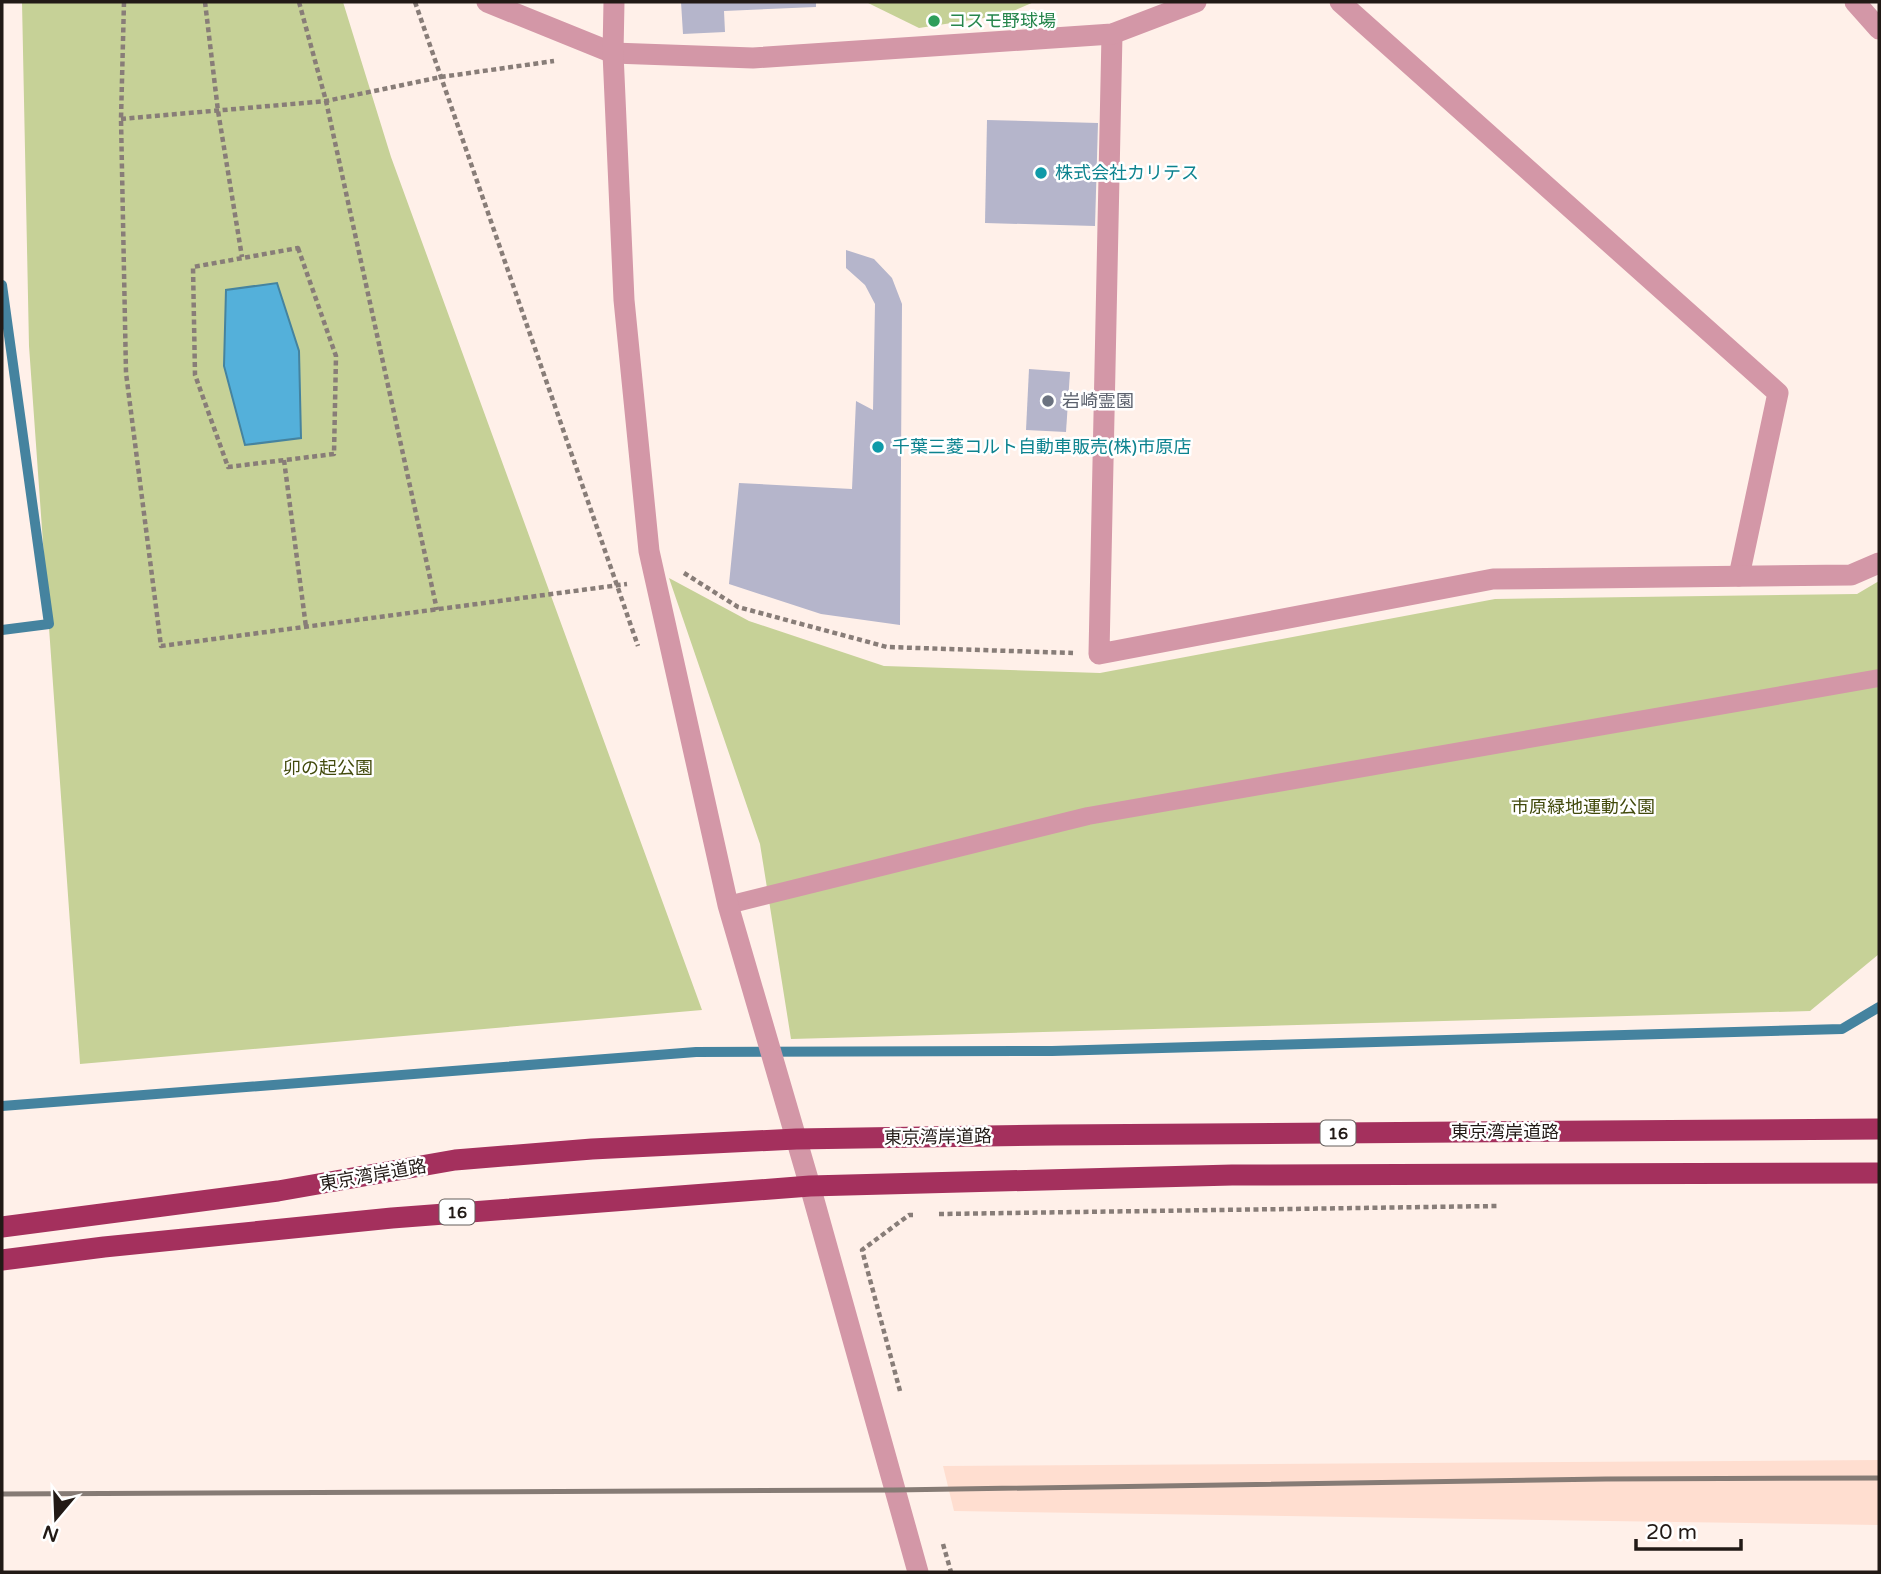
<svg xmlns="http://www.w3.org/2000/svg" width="1881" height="1574" font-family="'Varela Round','Noto Sans JP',sans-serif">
<rect width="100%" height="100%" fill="#fff0e9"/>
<polygon fill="#ffded0" points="1879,1460 1879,1525 954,1511 943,1466"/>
<g fill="#c6d197">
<polygon points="22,2 343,2 391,157 702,1010 80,1064 29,346"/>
<polygon points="866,2 1034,2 1004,15 919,28"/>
<polygon points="669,578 749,621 884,666 1100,673 1495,599 1857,594 1879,581 1879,954 1810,1011 791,1039 760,844"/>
</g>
<polygon fill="#54b0da" stroke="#45839f" stroke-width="2" points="277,283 299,351 301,438 245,445 224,366 226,290"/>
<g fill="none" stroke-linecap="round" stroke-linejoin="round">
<g stroke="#45839f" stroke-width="10">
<polyline points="2,285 49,624 2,630"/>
<polyline points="2,1106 696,1052 1052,1051 1842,1029 1879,1007"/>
</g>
</g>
<g fill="#b5b5cb">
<polygon points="681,2 816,2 816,7 724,11 725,32 683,34"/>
<polygon points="987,120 1098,123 1095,226 985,223"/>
<polygon points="846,250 874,259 892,278 902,304 900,625 821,614 729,584 739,483 852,489 856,401 873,410 875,304 865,285 846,268"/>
<polygon points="1029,369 1070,372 1066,432 1026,430"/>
</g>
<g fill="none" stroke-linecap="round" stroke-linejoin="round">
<g stroke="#887d78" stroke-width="4.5" stroke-dasharray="5 3.5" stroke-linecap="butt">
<polyline points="124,2 121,119 126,373 161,646 627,584"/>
<polyline points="205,2 218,111 242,257"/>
<polyline points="299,2 326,101 437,610"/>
<polyline points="415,2 638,646"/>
<polyline points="121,119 326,101 441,77 554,61"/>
<polygon points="298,248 336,356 334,454 228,467 195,375 193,267"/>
<polyline points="284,460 306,627"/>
<polyline points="684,573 738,607 887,647 1073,653"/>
<polyline points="939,1214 1497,1206"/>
<polyline points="900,1391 862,1250 909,1215 913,1215"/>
<polyline points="943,1544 951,1572"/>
</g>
<polyline stroke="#d397a7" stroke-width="18" points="728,905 1088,816 1879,678"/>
<g stroke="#d397a7" stroke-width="21">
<polyline points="1340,2 1778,393 1739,576"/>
<polyline points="1855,2 1879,29"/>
<polyline points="1112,34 1099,654 1493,579 1851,575 1879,563"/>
<polyline points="613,53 753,58 1112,34 1196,2"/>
</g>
<g stroke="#d397a7" stroke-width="21">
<polyline points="487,2 613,53"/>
<polyline points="614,2 613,53 624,300 649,551 728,905 810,1186 918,1572"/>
</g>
<g stroke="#a4305d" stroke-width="21">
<polyline points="2,1227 278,1191 455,1160 592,1149 796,1139 1056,1135 1879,1129"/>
<polyline points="2,1260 104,1247 392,1218 810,1186 1232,1175 1879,1173"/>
</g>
<polyline stroke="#867b75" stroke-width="5" points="2,1494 895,1490 1606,1479 1879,1478"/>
</g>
<circle fill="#2e9e5b" stroke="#fff" stroke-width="2.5" cx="934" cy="21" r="7"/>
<g fill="#0f9aa8" stroke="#fff" stroke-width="2.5">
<circle cx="1041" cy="173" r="7"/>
<circle cx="878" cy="447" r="7"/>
</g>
<circle fill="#6b7280" stroke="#fff" stroke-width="2.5" cx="1048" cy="401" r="7"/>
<g text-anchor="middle" stroke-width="5" stroke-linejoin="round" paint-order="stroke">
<g fill="#fff" stroke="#645f5c" stroke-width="2">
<rect x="1320.5" y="1120.5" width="35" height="25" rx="5"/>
<rect x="439.5" y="1199.5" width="35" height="25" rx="5"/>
</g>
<g font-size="16" font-weight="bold" fill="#221a16">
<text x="1338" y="1139">16</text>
<text x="457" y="1218">16</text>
</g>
<g font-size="18" fill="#27864d" stroke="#fff" text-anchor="start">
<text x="948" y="27">コスモ野球場</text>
</g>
<g font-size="18" fill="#0d838f" stroke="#fff" text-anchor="start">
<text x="1055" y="179">株式会社カリテス</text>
<text x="892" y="453">千葉三菱コルト自動車販売(株)市原店</text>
</g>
<g font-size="18" fill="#5b616d" stroke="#fff" text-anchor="start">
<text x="1062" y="407">岩崎霊園</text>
</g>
<g font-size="18" fill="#424a0c" stroke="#fff">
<text x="328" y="774">卯の起公園</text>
<text x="1583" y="813">市原緑地運動公園</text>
</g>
<g font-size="18" fill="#221a16" stroke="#fff">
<text x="1505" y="1138">東京湾岸道路</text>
<text transform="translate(938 1137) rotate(-1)" y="6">東京湾岸道路</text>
<text transform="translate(373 1175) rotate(-10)" y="6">東京湾岸道路</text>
</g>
</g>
<rect width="1881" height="1574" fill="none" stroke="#221a16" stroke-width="7"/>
<g transform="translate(56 1518) rotate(199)" stroke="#ffffff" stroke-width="5" paint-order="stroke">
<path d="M0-5L12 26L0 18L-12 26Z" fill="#221a16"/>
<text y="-10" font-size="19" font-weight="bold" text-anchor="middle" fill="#221a16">N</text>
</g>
<path d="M1636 1539v10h105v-10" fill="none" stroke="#221a16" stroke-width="3.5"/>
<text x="1646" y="1539" font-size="21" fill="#221a16" stroke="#ffffff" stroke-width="5" paint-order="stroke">20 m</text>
</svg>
